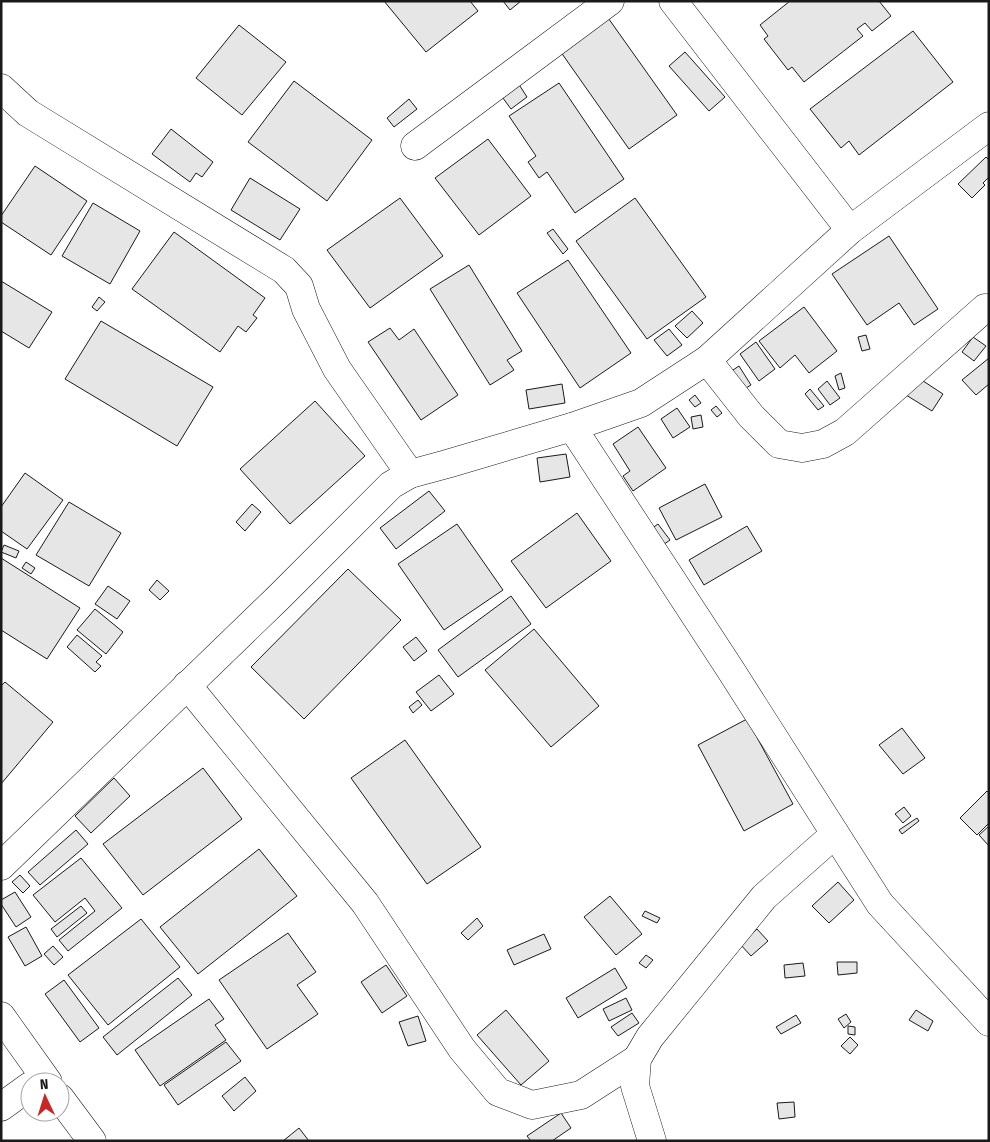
<svg xmlns="http://www.w3.org/2000/svg" width="990" height="1142" font-family="'Fira Sans Condensed',sans-serif">
<rect width="100%" height="100%" fill="#fff"/>
<g fill="#e6e6e6" stroke="#1a1a1a">
<polygon points="384,1 470,1 478,11 426,52"/>
<polygon points="503,1 521,1 510,10"/>
<polygon points="790,1 879,1 891,16 872,31 865,23 857,29 863,36 804,82 792,67 788,70 764,39 768,36 760,25"/>
<polygon points="606,15 677,115 629,149 558,48"/>
<polygon points="239,25 286,62 242,115 196,78"/>
<polygon points="913,31 953,82 859,155 849,141 841,148 810,109"/>
<polygon points="685,52 725,97 709,111 669,66"/>
<polygon points="294,81 372,140 327,201 248,142"/>
<polygon points="518,83 527,97 511,109 500,94"/>
<polygon points="559,83 624,179 575,213 547,172 539,178 528,162 536,156 509,116"/>
<polygon points="409,99 417,109 394,127 387,118"/>
<polygon points="171,129 213,162 202,177 196,173 190,182 152,154"/>
<polygon points="488,139 531,196 479,235 435,178"/>
<polygon points="986,157 989,160 989,177 983,183 985,185 972,198 958,184"/>
<polygon points="35,166 87,201 51,255 1,222 1,216"/>
<polygon points="250,178 300,209 280,240 231,210"/>
<polygon points="400,198 443,256 370,308 327,250"/>
<polygon points="635,198 706,297 647,339 576,241"/>
<polygon points="93,203 140,231 110,284 62,256"/>
<polygon points="553,229 568,249 563,254 547,233"/>
<polygon points="174,232 265,298 253,315 257,318 246,332 238,326 220,352 132,289"/>
<polygon points="889,236 938,309 914,325 899,303 867,325 832,274"/>
<polygon points="568,260 631,353 580,388 517,293"/>
<polygon points="469,265 522,351 507,360 514,370 490,385 430,289"/>
<polygon points="1,281 52,312 29,348 1,331"/>
<polygon points="99,297 105,302 97,311 92,307"/>
<polygon points="804,307 837,351 809,373 795,355 780,368 759,341"/>
<polygon points="692,311 703,323 687,338 675,326"/>
<polygon points="101,321 213,387 177,446 65,379"/>
<polygon points="390,328 399,340 414,329 458,395 421,420 368,342"/>
<polygon points="669,329 682,345 667,356 654,340"/>
<polygon points="866,335 870,349 862,351 858,337"/>
<polygon points="973,337 986,346 974,361 962,352"/>
<polygon points="756,342 775,369 759,381 740,354"/>
<polygon points="989,358 989,384 976,395 962,380"/>
<polygon points="739,366 751,385 736,394 724,376"/>
<polygon points="841,373 845,388 839,390 835,376"/>
<polygon points="917,377 943,394 932,411 906,395"/>
<polygon points="827,381 840,398 830,405 818,389"/>
<polygon points="562,384 565,403 529,409 526,390"/>
<polygon points="810,389 824,406 818,410 805,394"/>
<polygon points="695,395 701,403 695,407 689,400"/>
<polygon points="315,401 365,456 290,524 240,469"/>
<polygon points="716,406 722,413 717,417 711,410"/>
<polygon points="677,408 690,427 673,438 661,419"/>
<polygon points="701,415 703,427 693,429 691,417"/>
<polygon points="638,427 666,468 633,491 623,476 630,471 613,444"/>
<polygon points="566,454 570,477 540,482 537,458"/>
<polygon points="25,473 63,500 27,549 1,531 1,507"/>
<polygon points="705,484 722,517 676,540 659,508"/>
<polygon points="429,491 445,511 396,549 380,528"/>
<polygon points="69,502 121,533 89,586 36,555"/>
<polygon points="252,504 261,512 245,531 236,522"/>
<polygon points="577,513 611,561 546,608 511,561"/>
<polygon points="457,524 503,590 444,630 398,564"/>
<polygon points="658,524 670,540 663,545 651,529"/>
<polygon points="747,526 762,551 704,585 689,560"/>
<polygon points="4,545 19,551 16,558 1,552"/>
<polygon points="1,558 80,608 47,659 1,630"/>
<polygon points="26,562 35,568 31,574 22,568"/>
<polygon points="348,569 401,620 304,719 251,667"/>
<polygon points="157,580 169,591 160,600 149,590"/>
<polygon points="108,586 130,601 117,619 95,604"/>
<polygon points="511,596 531,624 458,677 438,650"/>
<polygon points="95,609 123,632 106,654 77,630"/>
<polygon points="534,629 599,706 551,747 485,670"/>
<polygon points="77,635 102,656 96,662 101,666 95,672 67,647"/>
<polygon points="416,637 427,651 414,661 403,647"/>
<polygon points="439,675 454,694 431,711 416,692"/>
<polygon points="5,682 53,722 1,784 1,686"/>
<polygon points="418,700 422,705 413,713 409,707"/>
<polygon points="747,719 793,804 744,831 698,745"/>
<polygon points="902,728 925,758 903,774 879,745"/>
<polygon points="405,740 481,847 427,884 351,778"/>
<polygon points="203,768 242,819 143,895 103,844"/>
<polygon points="114,778 130,796 91,833 75,816"/>
<polygon points="987,791 989,793 989,823 977,835 960,818"/>
<polygon points="904,807 911,816 903,823 895,814"/>
<polygon points="917,818 919,821 902,834 899,830"/>
<polygon points="989,826 989,846 979,835"/>
<polygon points="76,830 88,844 40,885 28,872"/>
<polygon points="259,849 297,896 198,974 160,927"/>
<polygon points="81,858 122,908 68,951 59,940 95,911 85,898 55,922 33,895"/>
<polygon points="20,875 30,886 23,893 12,882"/>
<polygon points="838,882 854,900 829,923 812,906"/>
<polygon points="15,892 31,917 16,927 1,904 1,900"/>
<polygon points="610,896 642,934 616,955 584,917"/>
<polygon points="81,906 87,913 57,937 51,929"/>
<polygon points="645,911 660,918 657,923 642,916"/>
<polygon points="477,918 483,926 468,940 461,933"/>
<polygon points="141,919 180,967 108,1025 68,975"/>
<polygon points="26,927 42,956 25,966 8,937"/>
<polygon points="757,929 768,941 751,956 740,944"/>
<polygon points="288,933 316,972 297,985 318,1014 267,1049 219,980"/>
<polygon points="544,934 551,949 514,965 507,950"/>
<polygon points="53,946 63,957 54,965 44,954"/>
<polygon points="646,955 653,960 646,968 639,963"/>
<polygon points="837,962 857,962 857,973 838,975"/>
<polygon points="803,963 805,976 785,978 784,965"/>
<polygon points="386,965 407,996 382,1013 361,982"/>
<polygon points="615,968 627,988 578,1018 566,998"/>
<polygon points="178,978 192,995 117,1055 103,1037"/>
<polygon points="64,980 99,1028 80,1042 45,994"/>
<polygon points="626,998 632,1010 609,1021 603,1009"/>
<polygon points="209,999 224,1019 215,1025 226,1040 160,1086 135,1050"/>
<polygon points="506,1010 549,1061 521,1085 477,1035"/>
<polygon points="916,1010 933,1021 928,1031 909,1020"/>
<polygon points="632,1013 639,1023 618,1036 611,1027"/>
<polygon points="846,1014 851,1022 844,1028 838,1019"/>
<polygon points="796,1015 801,1023 781,1034 776,1027"/>
<polygon points="418,1016 426,1041 408,1046 399,1022"/>
<polygon points="848,1026 855,1027 855,1035 848,1034"/>
<polygon points="850,1037 858,1045 850,1054 841,1046"/>
<polygon points="226,1042 241,1061 178,1105 164,1085"/>
<polygon points="245,1077 256,1091 234,1111 222,1096"/>
<polygon points="794,1102 795,1117 779,1119 777,1103"/>
<polygon points="561,1113 571,1128 552,1141 531,1141 527,1136"/>
<polygon points="299,1128 309,1141 283,1141"/>
</g>
<g fill="none" stroke-linecap="round" stroke-linejoin="round">
<g stroke="#1a1a1a" stroke-width="29">
<g id="minor">
<polyline points="673,1 850,230"/>
<polyline points="1,88 28,113 284,270 299,286 306,309 337,369 410,474"/>
<polyline points="415,146 610,1"/>
<polyline points="707,360 751,416 779,444 802,448 823,444 845,432 985,308"/>
<polyline points="572,427 730,669 880,904 989,1022"/>
<polyline points="187,685 365,903 462,1049 498,1092 532,1105 581,1095 637,1059"/>
<polyline points="1,866 279,597 391,485 410,474 447,464 572,427 641,403 707,360 850,230 989,126"/>
<polyline points="1,1107 30,1086"/>
<polyline points="652,1141 635,1086 637,1059 650,1037 764,897 835,834"/>
</g>
</g>
<g stroke="#1a1a1a" stroke-width="29">
<g id="major">
<polyline points="1,1016 48,1082"/>
<polyline points="60,1098 92,1141"/>
</g>
</g>
<use href="#minor" stroke="#fff" stroke-width="28"/>
<use href="#major" stroke="#fff" stroke-width="28"/>
</g>
<rect width="990" height="1142" fill="none" stroke="#1a1a1a" stroke-width="5"/>
<g transform="translate(45 1097) rotate(356)"><circle r="24" fill="#ffffff" stroke="#a3a3a3"/>
<path d="M0-4L9 19L0 12L-9 19Z" fill="#c62828"/>
<text y="-8" font-size="14" font-weight="bold" text-anchor="middle" fill="#1a1a1a">N</text>
</g>
</svg>
